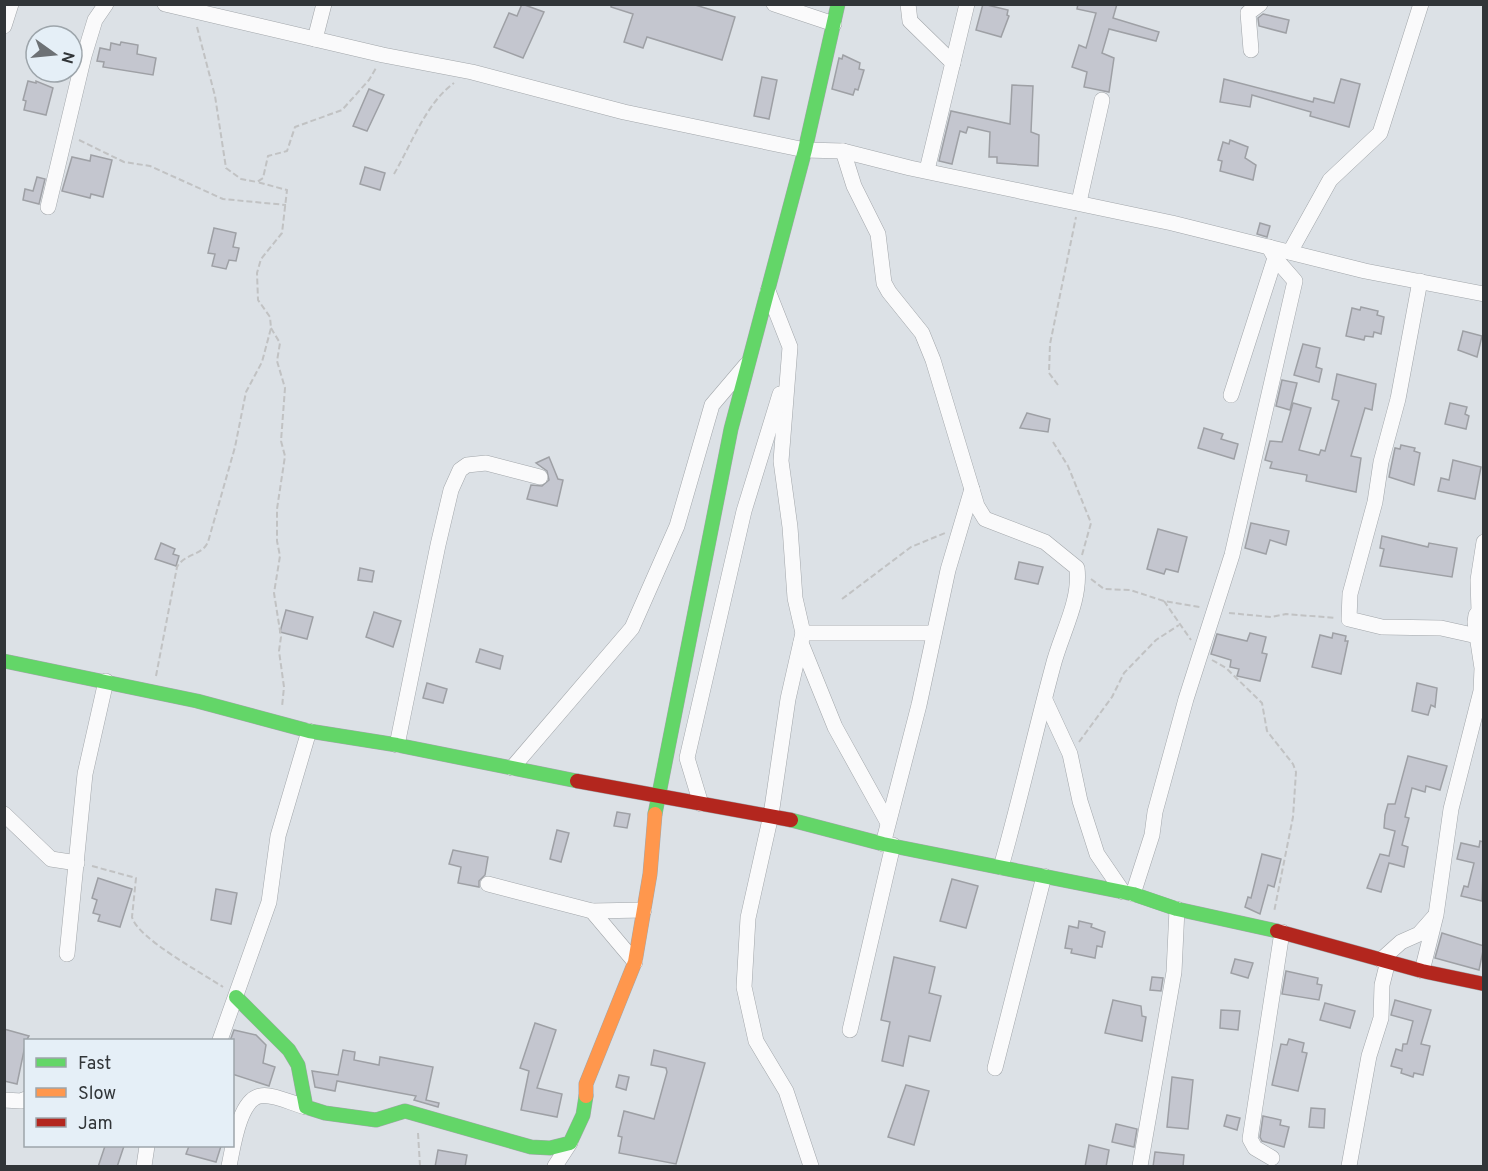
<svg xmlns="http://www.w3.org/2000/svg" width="1488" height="1171" font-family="Overpass,sans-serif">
<rect width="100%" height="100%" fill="#dce1e6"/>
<g fill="#c4c6cf" stroke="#9ea0a5" stroke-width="1.5">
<polygon points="522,4 544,12 523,58 494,47 509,13 517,16"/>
<polygon points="611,4 692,4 735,17 722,60 647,37 643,48 624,42 633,14 611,7"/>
<polygon points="983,4 1008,10 1007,15 1009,16 1001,37 976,30"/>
<polygon points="1078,4 1117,4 1113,18 1159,32 1156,41 1109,29 1102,53 1114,58 1109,92 1084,87 1087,72 1072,67 1079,45 1086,48 1096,13 1077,9"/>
<polygon points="1263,14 1289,20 1286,33 1259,26 1258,18"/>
<polygon points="121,42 138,45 137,54 156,58 153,75 103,67 104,62 97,61 100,48 110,50 111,43 120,45"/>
<polygon points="843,55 860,63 859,69 864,70 858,90 855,89 853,95 832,89 839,58 842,59"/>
<polygon points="762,77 777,80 769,119 754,116"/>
<polygon points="1224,79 1313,102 1314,98 1334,103 1341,79 1360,84 1349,127 1310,116 1311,112 1252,95 1250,107 1220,102"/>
<polygon points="28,81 36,83 36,81 53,88 46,115 24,110 26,101 23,100"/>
<polygon points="1012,85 1033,86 1031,132 1039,135 1038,166 997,163 997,157 989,157 990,132 968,127 966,133 960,131 952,164 939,161 951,111 1010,124"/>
<polygon points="369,89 384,95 367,131 353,126"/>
<polygon points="1230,140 1248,147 1245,158 1256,165 1253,180 1220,171 1222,161 1218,160 1223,142 1229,144"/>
<polygon points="91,155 112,160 103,197 91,194 90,198 62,191 72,157 90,161"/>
<polygon points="365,167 385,173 380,190 360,184"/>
<polygon points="37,177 45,179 39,204 23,200 25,189 33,191"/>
<polygon points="1260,223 1270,226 1267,237 1257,234"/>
<polygon points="214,228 236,233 233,247 239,248 236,261 229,260 226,269 212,266 215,254 208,253"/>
<polygon points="1361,307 1378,311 1377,315 1384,317 1381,334 1374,332 1373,337 1365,336 1364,340 1346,336 1352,308 1360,310"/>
<polygon points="1463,331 1482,336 1477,357 1458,350"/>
<polygon points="1303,344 1320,348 1316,367 1322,369 1319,382 1294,375"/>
<polygon points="1337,374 1376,384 1372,410 1365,408 1351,456 1361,458 1356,492 1306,481 1307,475 1270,468 1272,462 1265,460 1270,441 1282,442 1293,403 1311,408 1299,450 1319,455 1321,450 1325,451 1339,401 1332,399"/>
<polygon points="1282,380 1297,383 1290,410 1276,406"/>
<polygon points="1450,403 1467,407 1465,414 1469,416 1466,429 1445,424"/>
<polygon points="1027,413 1050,419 1048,432 1020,428"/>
<polygon points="1204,428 1223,434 1221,439 1238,444 1234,459 1198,448"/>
<polygon points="1401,445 1415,448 1414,451 1420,453 1414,485 1389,477 1395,448 1400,449"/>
<polygon points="549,457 558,479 563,480 557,506 527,499 531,485 542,486 549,480 547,471 536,463"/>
<polygon points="1453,460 1481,467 1475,499 1438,491 1441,478 1449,480"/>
<polygon points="1251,523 1289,531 1286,545 1270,540 1266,554 1245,548"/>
<polygon points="1158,529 1187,537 1178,572 1166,569 1164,574 1147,569"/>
<polygon points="1382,536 1428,547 1429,543 1457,548 1452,577 1380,566 1384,549 1380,548"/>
<polygon points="161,543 175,549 173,554 179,556 176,566 155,559"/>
<polygon points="1019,562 1043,567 1038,584 1015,579"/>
<polygon points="360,568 374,571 372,582 358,580"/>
<polygon points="286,610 313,617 307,639 280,632"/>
<polygon points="374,612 401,621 393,647 366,637"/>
<polygon points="1250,633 1266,637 1262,653 1267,654 1260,681 1237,676 1239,669 1230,667 1231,660 1211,654 1217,634 1247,641"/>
<polygon points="1333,633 1346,636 1345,641 1348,641 1341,674 1312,667 1320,635 1332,638"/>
<polygon points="480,649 503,656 500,669 476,662"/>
<polygon points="427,683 447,689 443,703 423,698"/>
<polygon points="1417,683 1437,688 1435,707 1431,705 1428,715 1412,711"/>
<polygon points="1408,756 1447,766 1440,790 1426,786 1425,792 1412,788 1405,817 1409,818 1402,845 1408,847 1404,867 1389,863 1381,892 1367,888 1380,854 1389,856 1395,831 1384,828 1385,815 1388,804 1395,804"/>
<polygon points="617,812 630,814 627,828 614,826"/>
<polygon points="557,830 569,833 561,862 550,859"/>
<polygon points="1480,841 1484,842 1482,901 1461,896 1464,886 1468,887 1474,863 1457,859 1461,843 1479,847"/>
<polygon points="453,850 488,857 485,875 479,881 479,887 458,883 461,867 449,864"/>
<polygon points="1262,854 1281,859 1274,887 1268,885 1260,914 1245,907 1248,897 1251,898"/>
<polygon points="98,878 132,889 120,927 98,921 100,915 93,913 97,900 92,898"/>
<polygon points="952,879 978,886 966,928 940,921"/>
<polygon points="216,889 237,893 231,924 211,920"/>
<polygon points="1079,921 1092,924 1091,927 1105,932 1102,947 1097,946 1095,958 1071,953 1072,949 1065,948 1069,926 1078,928"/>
<polygon points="1442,933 1484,946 1479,970 1435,958"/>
<polygon points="894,957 935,967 929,993 941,996 930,1041 909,1036 903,1066 882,1061 890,1022 881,1020"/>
<polygon points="1235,959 1253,963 1248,978 1231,973"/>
<polygon points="1286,971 1318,978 1317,984 1322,985 1319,1000 1282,994"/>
<polygon points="1152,977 1163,978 1161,991 1150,990"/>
<polygon points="1113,1000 1141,1006 1142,1016 1146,1017 1142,1041 1105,1033"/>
<polygon points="1395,1000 1431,1010 1421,1044 1430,1046 1423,1075 1414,1073 1413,1077 1401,1073 1402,1069 1391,1066 1396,1049 1402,1051 1403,1044 1407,1044 1413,1021 1391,1015"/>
<polygon points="1325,1003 1355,1011 1350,1028 1320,1020"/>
<polygon points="1221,1010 1240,1011 1238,1030 1220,1028"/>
<polygon points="535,1023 556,1030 537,1088 562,1094 557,1117 521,1110 529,1071 520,1068"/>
<polygon points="4,1029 29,1036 26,1041 17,1084 4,1081"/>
<polygon points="234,1030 256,1035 266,1045 263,1063 275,1067 269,1086 232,1074 232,1041 230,1041"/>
<polygon points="1289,1039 1304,1043 1302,1052 1307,1053 1298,1091 1272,1085 1281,1044 1287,1045"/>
<polygon points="343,1050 355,1052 354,1060 379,1065 380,1057 433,1067 426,1100 439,1103 438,1107 414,1100 416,1096 337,1081 335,1091 315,1087 312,1071 338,1075"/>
<polygon points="654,1050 705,1063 676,1164 619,1153 622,1137 618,1136 624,1111 654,1119 667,1072 666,1068 651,1065"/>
<polygon points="619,1075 629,1077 626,1090 616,1087"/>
<polygon points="1172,1077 1193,1080 1188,1129 1167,1127"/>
<polygon points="906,1085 929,1091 914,1145 888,1137"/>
<polygon points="1311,1108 1325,1109 1324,1128 1309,1127"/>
<polygon points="1227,1115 1240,1118 1237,1130 1224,1126"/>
<polygon points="1263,1116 1281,1120 1280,1125 1289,1127 1284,1147 1262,1141 1260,1137"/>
<polygon points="1116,1124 1137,1129 1134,1147 1112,1142"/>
<polygon points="1089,1145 1109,1150 1106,1167 1085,1167"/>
<polygon points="105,1146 124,1146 117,1167 98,1167"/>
<polygon points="189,1146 221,1146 216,1162 186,1154"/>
<polygon points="438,1150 467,1155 465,1167 435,1167"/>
<polygon points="1155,1152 1184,1155 1183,1167 1153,1167"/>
</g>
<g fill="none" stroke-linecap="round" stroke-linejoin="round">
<g stroke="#a2a6aa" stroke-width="16">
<g id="street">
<polyline points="165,4 383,55 472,72 624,112 805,150 843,151 910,168 1172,223 1365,271 1484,294"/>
<polyline points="774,4 834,24"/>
<polyline points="908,4 910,21 953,63"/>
<polyline points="4,26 11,4"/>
<polyline points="315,39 324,4"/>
<polyline points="1251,50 1248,13 1260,4"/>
<path d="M843,151l11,35 24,48 6,49 5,9 33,41 11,27 44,146 8,13 60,23 32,26c4,33 -16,66 -24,98 -18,67 -33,134 -52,201"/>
<polyline points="927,170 967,4"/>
<polyline points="1079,202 1102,100"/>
<polyline points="48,207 84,56 95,20 106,4"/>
<polyline points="1290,252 1330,180 1380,133 1421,4"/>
<polyline points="1420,281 1398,399 1381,462 1375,502 1350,594 1349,619 1382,627 1441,628 1477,636"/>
<polyline points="768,291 790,347 781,461 790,527 795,598 803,633 934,633"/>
<polyline points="1231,395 1275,258"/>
<polyline points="1479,611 1478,580 1484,542"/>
<polyline points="803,633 788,699 771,815 748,918 744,987 756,1041 786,1091 811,1166"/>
<polyline points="801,643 835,727 887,821"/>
<polyline points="1045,700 1070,754 1080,801 1097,854 1123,892"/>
<polyline points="397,745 438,545 451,490 460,470 467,465 486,463 540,477"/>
<polyline points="512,768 632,628 677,526 712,405 746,365"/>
<polyline points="701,804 687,758 744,511 780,394"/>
<polyline points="4,814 51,859 77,863"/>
<polyline points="883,844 919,705 948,570 972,489"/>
<polyline points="488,884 592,911 644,910"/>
<polyline points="1133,894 1152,835 1155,812 1186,699 1232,555 1295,281 1275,258 1269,247"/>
<polyline points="592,911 635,962"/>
<polyline points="67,954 85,774 106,681"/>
<polyline points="1381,960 1401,942 1419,934 1434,917"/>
<polyline points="1422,971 1436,915 1451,809 1481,691 1482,668 1475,622 1476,615 1484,608"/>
<polyline points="850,1030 893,845"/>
<polyline points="220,1040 269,902 278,836 309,731"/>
<polyline points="995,1068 1044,876"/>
<polyline points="4,1100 21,1101 26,1099"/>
<polyline points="1272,1158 1255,1148 1250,1139 1282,932"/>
<polyline points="144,1166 147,1146"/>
<path d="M229,1166c4,-18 10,-66 31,-70 12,-3 33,8 46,11"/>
<polyline points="555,1166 570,1143"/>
<polyline points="1140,1166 1174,972 1177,909"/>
<polyline points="1349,1166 1369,1056 1381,1018 1382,985 1388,961"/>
</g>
</g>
<g stroke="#a2a6aa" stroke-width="15">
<g id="fast">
<polyline points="4,661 197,701 309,731 397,745 577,781"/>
<polyline points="655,814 731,429 805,150 838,4"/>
<polyline points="791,820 883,844 1133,894 1177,909 1277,931"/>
<polyline points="236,997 289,1050 298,1065 306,1107 325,1113 376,1120 405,1111 531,1147 550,1148 570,1143 583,1115 586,1096"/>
</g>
</g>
<g stroke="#a2a6aa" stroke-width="15">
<polyline id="slow" points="586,1096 586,1084 635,962 650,874 655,814"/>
</g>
<g stroke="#a2a6aa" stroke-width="15">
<g id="jam">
<polyline points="577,781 791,820"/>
<polyline points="1277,931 1422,971 1484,984"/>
</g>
</g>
<g stroke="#c1c2c3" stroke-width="2" stroke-dasharray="6 3" stroke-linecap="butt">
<polyline points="197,27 215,96 226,168 241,179 257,182"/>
<polyline points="79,140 124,162 150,166 223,199 286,205"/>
<path d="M394,174c17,-29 32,-71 60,-91"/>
<polyline points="271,328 280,343 277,361 285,388 281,441 285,456 277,509 277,541 280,556 274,593 281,637 279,651 284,687 282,707"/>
<polyline points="1058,385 1049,373 1050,344 1076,217"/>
<polyline points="1053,442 1068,466 1091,523 1082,555"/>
<polyline points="1091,579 1104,589 1130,590 1164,601 1200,607"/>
<polyline points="842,599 911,547 945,533"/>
<polyline points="1164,601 1191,640"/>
<polyline points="1229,613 1271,617 1286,614 1336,618"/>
<polyline points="1212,660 1226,668 1262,703 1267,731 1293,764 1296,772 1293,817 1274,912"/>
<path d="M156,676l21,-109c8,-14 25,-11 31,-25l27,-95 11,-55 16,-30 9,-34 -1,-11 -12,-17 -1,-27 4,-14 21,-26 5,-43 -30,-8 6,-4 5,-22 19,-5 8,-24 47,-17 27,-30 7,-12"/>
<polyline points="1079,742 1112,697 1124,673 1156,640 1179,625"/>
<path d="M92,866l44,12 -4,39c5,21 70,56 91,70"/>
<polyline points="418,1133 420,1166"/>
</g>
<use href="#street" stroke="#fafafb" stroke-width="15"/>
<use href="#fast" stroke="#63d668" stroke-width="14"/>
<use href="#slow" stroke="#ff974d" stroke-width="14"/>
<use href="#jam" stroke="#b3261e" stroke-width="14"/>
</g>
<rect width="1488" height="1171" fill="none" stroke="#313538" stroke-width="12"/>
<rect x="24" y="1039" width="210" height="108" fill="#e5eff7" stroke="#9da5ab" stroke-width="1.5"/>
<rect x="36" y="1058" width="30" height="9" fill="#63d668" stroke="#9da5ab" stroke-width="1.5"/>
<text x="78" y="1069" font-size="18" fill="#313538">Fast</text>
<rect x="36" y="1088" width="30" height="9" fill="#ff974d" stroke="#9da5ab" stroke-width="1.5"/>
<text x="78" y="1099" font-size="18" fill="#313538">Slow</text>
<rect x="36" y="1118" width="30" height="9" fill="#b3261e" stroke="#9da5ab" stroke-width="1.5"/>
<text x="78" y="1129" font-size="18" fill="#313538">Jam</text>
<g transform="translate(54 54) rotate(105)"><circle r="28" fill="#e5eff7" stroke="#9da5ab" stroke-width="1.5"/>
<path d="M0-4.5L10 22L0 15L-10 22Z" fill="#6d7175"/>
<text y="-9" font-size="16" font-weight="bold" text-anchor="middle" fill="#313538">N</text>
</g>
</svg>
